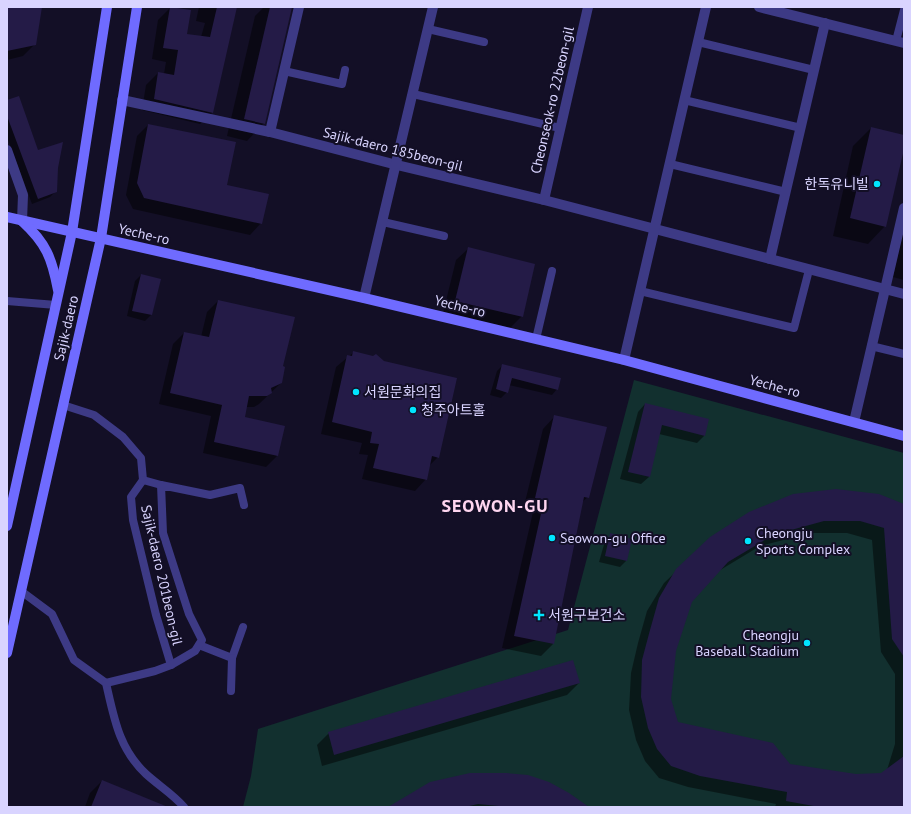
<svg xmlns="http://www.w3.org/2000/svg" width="911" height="814" font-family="'PT Sans','Noto Sans KR',sans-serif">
<rect width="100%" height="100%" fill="#130f26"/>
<polygon fill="#12302f" points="634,380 904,453 904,807 243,807 251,776 258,729 568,630"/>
<g fill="#0007" fill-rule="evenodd">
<polygon points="7,7 41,7 35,44 23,56 7,60"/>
<polygon points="199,7 236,7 212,113 200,124 142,110 146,85 158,73 164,74 166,62 152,59 158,20 170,8 186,35 201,37 205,23 196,21"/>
<polygon points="264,7 291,7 264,123 247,141 227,136 255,16"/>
<polygon points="7,101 37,152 57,168 56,191 50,197 32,204 7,137"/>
<polygon points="148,125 226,186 261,223 250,235 133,209 126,195 137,136"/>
<polygon points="871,128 904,136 904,144 885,226 868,244 833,236 853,146"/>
<polygon points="904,228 904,280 893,277"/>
<polygon points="469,248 522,316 510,328 443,313 456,260"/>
<polygon points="141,275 151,315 145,321 127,316 135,281"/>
<polygon points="218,301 282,367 281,383 259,404 254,407 246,407 243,417 277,456 266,467 203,453 211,416 159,404 173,344 184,333 201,337 207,312"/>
<polygon points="354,352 438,457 429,466 426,479 415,491 362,479 368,455 359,454 362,443 321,434 336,367"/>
<polygon points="503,365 557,389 552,395 509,385 507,392 501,398 490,395 497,371"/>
<polygon points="645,404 705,435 697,443 659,434 649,477 641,484 620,479 638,412"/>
<polygon points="555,416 588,497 582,502 553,644 541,656 502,648 533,512 523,510 543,429"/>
<path d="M904,505v302h-129l1,-3 -88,-17 -29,-9 -14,-17 -9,-21 -7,-30 2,-37 7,-30 9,-32 17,-28 47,-45zM811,533h36l25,7 9,112 14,22v70l-8,26 -6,4 -25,1 -67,-10 -112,-42 -7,-24 5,-48 16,-49 26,-30 43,-26z"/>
<polygon points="611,535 631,540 626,561 620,567 599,562 605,541"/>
<polygon points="579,683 567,695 322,766 317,745 329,733"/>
<polygon points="102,781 166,807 85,807 90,793"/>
<polygon points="431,783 586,807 391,807"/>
</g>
<g fill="#241b47">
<polygon points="7,7 42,7 36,45 7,51"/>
<polygon points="170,7 191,10 187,34 210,37 217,7 237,7 213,113 154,99 158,72 174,75 178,50 163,48"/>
<polygon points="270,7 292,7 265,124 244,119"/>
<polygon points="19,96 38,150 63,142 58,168 57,192 38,199 7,116 7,100"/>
<polygon points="148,124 236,142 227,185 269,194 262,224 144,198 137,183"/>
<polygon points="871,127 904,135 904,149 886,227 850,218"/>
<polygon points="468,247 535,264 523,317 455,301"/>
<polygon points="141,274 161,279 152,315 132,311"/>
<polygon points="218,300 295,317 283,366 285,367 282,383 271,388 272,393 267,396 249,396 245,417 285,426 278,456 214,442 222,405 170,393 184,332 209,337"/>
<polygon points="353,351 373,356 376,354 384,361 457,378 439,458 432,456 427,480 373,468 379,444 370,443 372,432 332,422 347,355 352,356"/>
<polygon points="502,364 561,378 558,390 512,378 508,393 496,389"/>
<polygon points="645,403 709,419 705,436 662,425 650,477 628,472"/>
<polygon points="554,415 607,427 589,498 584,497 554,644 514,636 544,500 535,498"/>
<polygon points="836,489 879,494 904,504 904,657 892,639 884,528 860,521 824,521 773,535 728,562 692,602 676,651 671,699 678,722 773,743 790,764 856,774 881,773 904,756 904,807 819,807 786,801 787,792 700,776 671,766 657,749 648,728 641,697 642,660 650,630 659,598 676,569 710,537 749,512 793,494"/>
<polygon points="610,533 632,539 627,561 605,556"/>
<polygon points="573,660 580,683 334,755 328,732"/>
<polygon points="470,773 506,773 528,775 549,782 569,793 589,807 509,807 478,804 465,807 388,807 430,782"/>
<polygon points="102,780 168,807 91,807"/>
</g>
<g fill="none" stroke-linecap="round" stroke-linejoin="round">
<g stroke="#3d3a85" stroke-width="8">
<polyline points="428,29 484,42"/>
<polyline points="896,41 904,10"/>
<polyline points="698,42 814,70"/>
<polyline points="284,71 342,84 345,70"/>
<polyline points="413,94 560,128"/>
<polyline points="684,100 801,128"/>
<polyline points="670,164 786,192"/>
<polyline points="383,222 444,236"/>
<polyline points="640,291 794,328 809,270"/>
<polyline points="7,301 56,305"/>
<polyline points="536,339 552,271"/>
<polyline points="871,346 904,354"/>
<polyline points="63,405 94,415 123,437 141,458 143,480 131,497 133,520 156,615 171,665"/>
<polyline points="143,480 161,485"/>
<path d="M21,591l31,23 22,46 32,23c8,35 13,66 40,91 12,11 28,21 38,33"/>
<polyline points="199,645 232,658 243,627"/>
<polyline points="106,683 155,671 171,665 195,651 202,640 189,614 163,533 161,485 210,495 240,488 244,505"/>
<polyline points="231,691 232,658"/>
</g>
<g stroke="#3d3a85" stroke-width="10">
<polyline points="759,7 904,43"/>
<polyline points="122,100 270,132 397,165 544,200 904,294"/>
<polyline points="270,132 299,7"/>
<polyline points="7,150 23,195 22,221"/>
<polyline points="544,200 588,7"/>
<polyline points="770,259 825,23"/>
<polyline points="364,298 433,7"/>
<polyline points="624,360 706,7"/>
<polyline points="854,422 904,208"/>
</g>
<g stroke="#6f6bff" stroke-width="10">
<polyline points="7,217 364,298 624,360 904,436"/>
<path d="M22,221c24,22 30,37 36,69"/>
<polyline points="7,526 72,232 107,7"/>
<polyline points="7,653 101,238 137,7"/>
</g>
</g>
<g fill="#00e5ff" stroke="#130f26" stroke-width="1.5">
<circle cx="877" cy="184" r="4"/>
<circle cx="356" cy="392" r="4"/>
<circle cx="413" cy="410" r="4"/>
<circle cx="552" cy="538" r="4"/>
<circle cx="748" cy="541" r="4"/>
<path d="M537 609h4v4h4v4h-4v4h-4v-4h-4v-4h4z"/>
<circle cx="807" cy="643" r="4"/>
</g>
<g text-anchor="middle" stroke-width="4" stroke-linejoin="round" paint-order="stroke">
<g font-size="14" fill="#d9d4ff" stroke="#130f26">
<text transform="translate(552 100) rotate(-77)" y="5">Cheonseok-ro 22beon-gil</text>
<text transform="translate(393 149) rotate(14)" y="5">Sajik-daero 185beon-gil</text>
<text transform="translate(144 234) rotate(13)" y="5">Yeche-ro</text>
<text transform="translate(460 306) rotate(14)" y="5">Yeche-ro</text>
<text transform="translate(66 328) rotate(-77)" y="5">Sajik-daero</text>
<text transform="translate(775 386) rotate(15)" y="5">Yeche-ro</text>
<text transform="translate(162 575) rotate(77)" y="5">Sajik-daero 201beon-gil</text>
</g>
<g font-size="14" fill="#d9d4ff" stroke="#130f26" text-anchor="start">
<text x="869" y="189" text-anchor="end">한독유니빌</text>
<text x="364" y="397">서원문화의집</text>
<text x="421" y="415">청주아트홀</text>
<text x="756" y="538">Cheongju<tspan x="756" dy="16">Sports Complex</tspan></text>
<text x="560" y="543">Seowon-gu Office</text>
<text x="548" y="620">서원구보건소</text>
<text x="799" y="640" text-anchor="end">Cheongju<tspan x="799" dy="16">Baseball Stadium</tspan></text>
</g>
<g font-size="18" font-weight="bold" letter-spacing="1" fill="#ffd6f0" stroke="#130f26">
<text x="495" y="512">SEOWON-GU</text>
</g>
</g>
<rect width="911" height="814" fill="none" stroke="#d9d4ff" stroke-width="16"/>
</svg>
